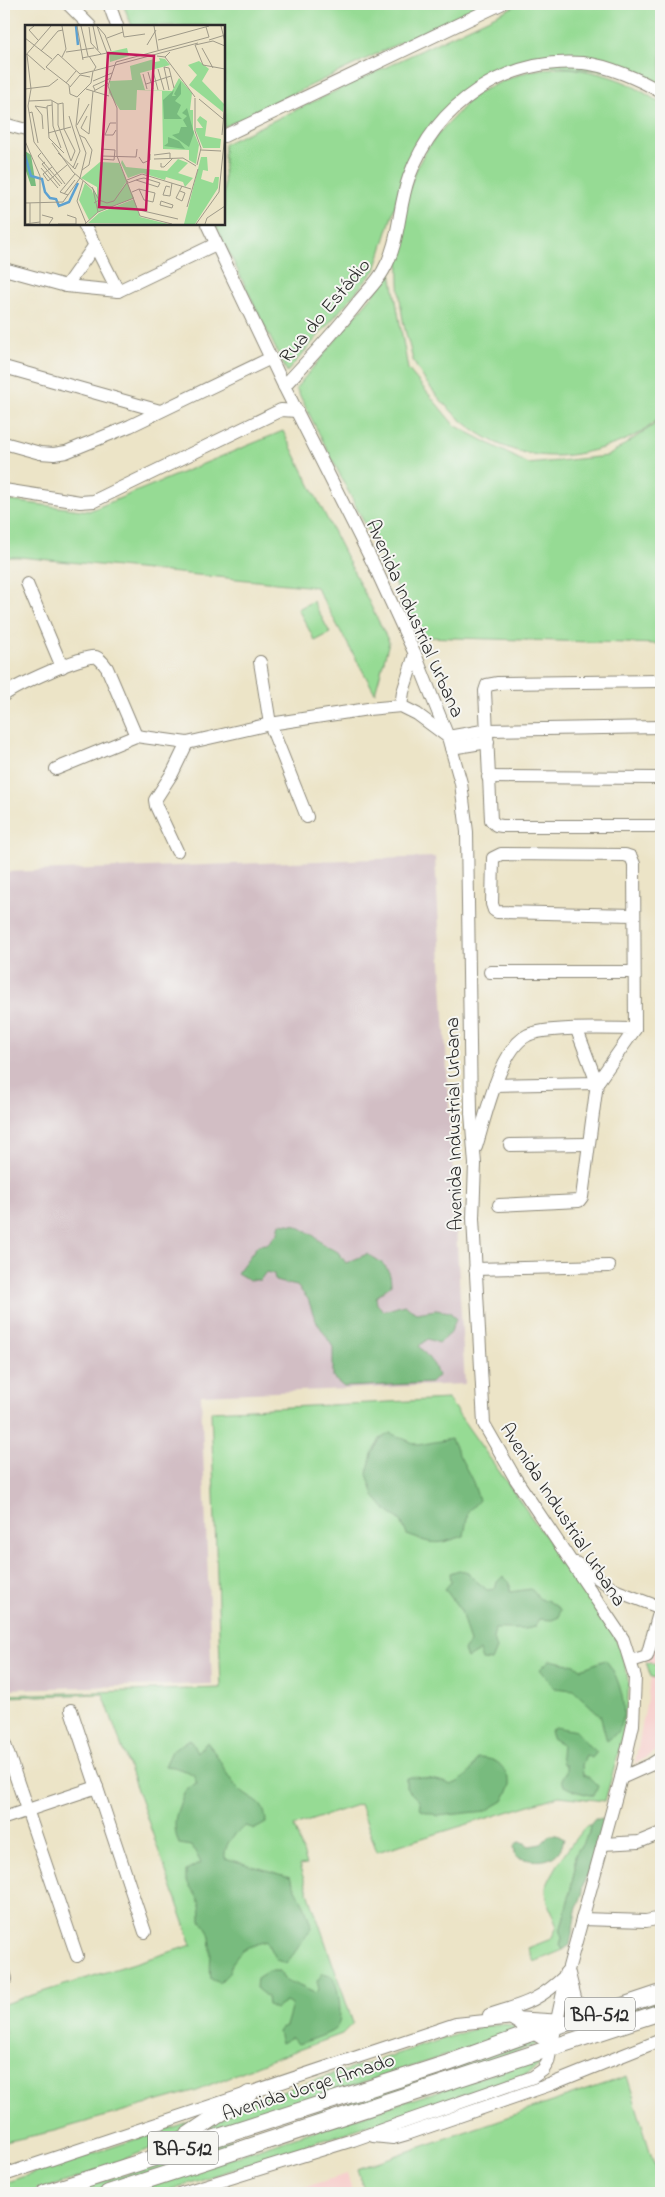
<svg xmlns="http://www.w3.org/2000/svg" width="665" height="2197" font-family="'Indie Flower',sans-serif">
<rect width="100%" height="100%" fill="#f6f6f2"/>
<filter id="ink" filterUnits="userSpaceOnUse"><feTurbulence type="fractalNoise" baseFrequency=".02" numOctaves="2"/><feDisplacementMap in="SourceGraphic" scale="10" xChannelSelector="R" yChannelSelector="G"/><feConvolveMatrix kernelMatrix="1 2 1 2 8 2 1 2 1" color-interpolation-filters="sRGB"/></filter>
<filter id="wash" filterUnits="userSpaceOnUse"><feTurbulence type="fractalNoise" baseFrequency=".0096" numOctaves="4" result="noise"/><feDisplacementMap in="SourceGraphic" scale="20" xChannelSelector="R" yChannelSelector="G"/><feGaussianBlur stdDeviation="1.12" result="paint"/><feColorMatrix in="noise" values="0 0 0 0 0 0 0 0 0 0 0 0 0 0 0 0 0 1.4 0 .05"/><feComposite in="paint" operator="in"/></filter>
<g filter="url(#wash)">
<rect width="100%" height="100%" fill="#ece4c7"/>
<g fill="#f7d0ce">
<polygon points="661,1616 661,1666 646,1662"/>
<polygon points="651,1677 661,1679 661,1748 635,1764"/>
<polygon points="347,2174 353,2193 285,2193"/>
</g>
<polygon fill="#d2bec4" points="435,857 465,1384 201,1395 212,1684 4,1689 4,872"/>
<g fill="#96db94" stroke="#608360">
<polygon points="123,4 481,4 224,127 224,26 132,26"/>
<polygon points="519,4 661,4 661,89 627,73 523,63 478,82 433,123 404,177 375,270 287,372 215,224 224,224 224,144"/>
<path d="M570,68c39,6 59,13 91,36v312c-21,23 -55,32 -84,38 -36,6 -70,-2 -100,-22 -25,-17 -46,-40 -61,-66 -4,-6 -5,-15 -7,-22 -16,-49 -13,-126 7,-174 9,-21 21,-36 37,-52 8,-8 17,-21 27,-26 11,-6 44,-21 56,-22 11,-2 23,-2 34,-2z"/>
<polygon points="391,273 408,369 454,425 528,464 608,456 661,420 661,644 422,637 296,388"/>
<polygon points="283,431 389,642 375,693 316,587 20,557 4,557 4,500 89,511"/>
<polygon points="313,601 330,633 315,641 298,609"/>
<path d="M448,1399l166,235c5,15 13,32 14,48 2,40 -13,81 -23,119l-46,-5 -182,56 -17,-48 -66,22 13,38 -8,1 54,158 -11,11 -66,24 -79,32 -143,41 -49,11 -1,-138 188,-59 -89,-251 -99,3v-2l217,-7 -10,-277z"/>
<polygon points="646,1662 661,1666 661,1679 651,1677"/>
<path d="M588,1825h2l-1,8 -14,22v13l-5,25 -10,39 2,6 -2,7 3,5 -29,12 -6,-14 23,-9 6,-12c-4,-11 -11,-25 -11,-37 0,-10 33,-60 42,-65z"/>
<polygon points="661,1999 661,2004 577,2032 575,2027"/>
<polygon points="497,2024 511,2025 522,2030 182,2143 254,2100 480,2027"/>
<polygon points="535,2041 536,2045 89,2193 66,2193"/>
<polygon points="541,2058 541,2064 529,2073 160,2193 121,2193"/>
<polygon points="627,2076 661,2187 641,2193 365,2193 357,2169"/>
<polygon points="209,2115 164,2143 81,2177 31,2193 4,2193 4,2183"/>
</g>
<g fill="#78bb7e" stroke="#527354">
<path d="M280,1223l15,2 18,10 11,10 14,7 8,11 21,-9c15,8 24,13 24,31l-15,12 1,7 7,7 20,-6 12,8 20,-3 14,2 6,7 -6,15 -11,9 -11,-4 -9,7 15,19 4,11 -7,7 -87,4 -11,-9v-31l-18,-28 -7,-20 -11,-13 -22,-5 -1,-7 -8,-2 -6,8h-11l-12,-7 21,-28 9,-1 11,-11z"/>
<path d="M390,1433l28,12 33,-6 22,43 6,18 -11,12 -4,24c-28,9 -29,9 -57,-1l-6,-14 -16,-12 -11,-13 -7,-22 5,-20 8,-15z"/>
<path d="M459,1570l9,2c5,8 12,11 19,18l8,-1 2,-7 6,-6 7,7v9l21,-3 9,10 7,1 13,9 -1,8 -7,3 -13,-1 -4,8c-13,4 -27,1 -40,2l-2,10 3,10 -5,12 -9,-1 -3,-9 -12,8 -3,-9 6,-7 -9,-32 -16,-22 6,-7 -1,-9z"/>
<path d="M550,1660l25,5 6,4 24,-9c14,13 25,52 14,70 -3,4 -8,8 -12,11l-7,-26 -27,-25 -19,-2 -14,-19z"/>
<polygon points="555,1727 576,1731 590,1747 597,1752 592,1758 586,1755 582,1765 583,1775 590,1778 598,1786 594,1796 574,1791 564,1786 562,1779 566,1772 566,1765 563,1764 561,1756 562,1744 552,1738 550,1731"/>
<path d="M190,1739l7,14 10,-11c13,15 19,36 34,49 13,12 24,9 25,32l-11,6 -9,-3c-12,7 -22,18 -21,32l65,19 15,30 7,21c-10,11 -15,24 -26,35l-10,-3 -10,-19 -23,8 -10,13 -4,11 -10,10 -8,-4c-3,-21 6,-43 -10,-58 0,-25 -4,-22 -15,-41v-9l15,-8 -9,-17 -13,-2c-9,-22 -1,-35 7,-55l11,-5 -4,-10 -19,-7 -9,-1 7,-15z"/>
<path d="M478,1758c23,1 24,7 33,27l-8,16 -17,10 -48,5 -17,-6 -2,-9 -13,-13v-10c9,-3 36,2 45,7 15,-6 20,-13 27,-27z"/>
<polygon points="595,1819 602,1819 604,1828 582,1888 583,1892 576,1911 570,1945 563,1950 560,1945 562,1938 560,1932 570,1893 575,1868 575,1855 589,1833 590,1825"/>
<path d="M550,1835h7l7,4c-5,25 -27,24 -48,18l-2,-10 4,-5 7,1 4,3 12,-2z"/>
<path d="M268,1971h11l5,8 31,14 4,-4 -2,-8 6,-8c3,1 6,1 8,3 8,7 12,43 6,51 -5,7 -30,14 -39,17l-6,-7 -11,6 -3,-11 3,-4 5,-2 6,-21 -6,-3 -11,7 -7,-4 -1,-8 -11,-9 1,-10z"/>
</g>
</g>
<g filter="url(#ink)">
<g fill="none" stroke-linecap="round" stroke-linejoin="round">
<g stroke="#8c8879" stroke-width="14">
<g id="minor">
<polyline points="68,4 90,26"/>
<polyline points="109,4 117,26"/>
<polyline points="4,124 26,130"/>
<polyline points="224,136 501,4"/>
<polyline points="84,224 118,291"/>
<polyline points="4,269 66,286 118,291 216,244"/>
<polyline points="66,286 95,245"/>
<polyline points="4,367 160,411"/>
<path d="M284,386c26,-28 52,-55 75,-85 8,-10 18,-19 24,-30 17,-28 15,-64 26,-94 27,-73 96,-120 174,-114 24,2 58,17 78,29"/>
<polyline points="4,443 40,453 54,454 66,452 130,426 271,358"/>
<polyline points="4,490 80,502 94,501 281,410 297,411"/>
<polyline points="27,584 62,667"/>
<polyline points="260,662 270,724 307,817"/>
<polyline points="661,681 498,683 487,685 485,691 491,820 496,825 502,826 661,826"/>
<path d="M4,695c11,-9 80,-41 92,-38 5,2 8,7 11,11l29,68"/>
<polyline points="401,706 403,692 415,654"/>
<polyline points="451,748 488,742"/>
<polyline points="56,769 136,736 187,743"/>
<polyline points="488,777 661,778"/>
<polyline points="177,851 156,806 155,800 173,772 187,743 270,724 368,709 401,706 417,714 448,737 488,730 661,727"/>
<polyline points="633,915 497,912 494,910 492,904 493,858 501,854 625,855 631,857 634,864 635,1029"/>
<polyline points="490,972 634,972"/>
<polyline points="495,1085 597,1083 577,1030"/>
<polyline points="510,1145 588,1144"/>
<path d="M476,1147c9,-28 24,-99 52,-112 18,-9 84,-6 107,-6l-38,54 -15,114 -3,4 -80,4"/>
<polyline points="475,1269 609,1266"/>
<polyline points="576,1563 617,1591 661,1608"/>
<polyline points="631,1661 647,1656 661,1606"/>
<polyline points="71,1710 145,1932"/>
<polyline points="4,1742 77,1956"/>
<polyline points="621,1778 650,1765 661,1758"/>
<polyline points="4,1818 97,1787"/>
<polyline points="603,1844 639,1842 661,1833"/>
<polyline points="582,1919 646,1921 661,1918"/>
<polyline points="4,1972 6,1979"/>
<path d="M489,2015c36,-11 50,-14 78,-41"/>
<polyline points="373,2136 393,2138 407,2134 549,2085 661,2040"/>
<polyline points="4,2175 456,2024 514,2018 564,2021"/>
<polyline points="182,2193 353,2140 533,2077 543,2070 548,2062 567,1974 621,1778 633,1725 635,1677 623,1639 515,1478 484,1424 473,1218 475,1164 471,1113 467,832 461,783 448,737 415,654 374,565 284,386 207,224"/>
</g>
</g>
<g stroke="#8c8879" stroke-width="18">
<g id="major">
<polyline points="567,1974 574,2002 592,2016"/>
<polyline points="514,2018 542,2036"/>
<polyline points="172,2146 249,2094"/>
<polyline points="45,2193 448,2063 537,2031 592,2016 661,1993"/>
<polyline points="108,2193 661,2012"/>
</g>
</g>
<use href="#minor" stroke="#fff" stroke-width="12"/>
<use href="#major" stroke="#fff" stroke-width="16"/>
</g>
</g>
<g text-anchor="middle" stroke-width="4" stroke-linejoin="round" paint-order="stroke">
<g fill="#f6f6f2" stroke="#686867" stroke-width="1">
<rect x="565" y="1997.5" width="70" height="33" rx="4"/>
<rect x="148" y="2131.5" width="70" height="33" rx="4"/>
</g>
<g font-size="19" font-weight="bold" fill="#2b2b2b">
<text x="600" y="2021">BA-512</text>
<text x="183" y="2155">BA-512</text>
</g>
<g font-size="20" fill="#2b2b2b" stroke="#f6f6f2">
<text transform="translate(324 310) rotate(-50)" y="7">Rua do Estádio</text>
<text transform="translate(416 618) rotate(66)" y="7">Avenida Industrial Urbana</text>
<text transform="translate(453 1124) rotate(-91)" y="7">Avenida Industrial Urbana</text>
<text transform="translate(564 1514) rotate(57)" y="7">Avenida Industrial Urbana</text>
<text transform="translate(308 2086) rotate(-18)" y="7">Avenida Jorge Amado</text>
</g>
</g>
<g transform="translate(25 25)">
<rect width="200" height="200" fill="#ece4c7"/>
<path d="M102,23l2,8 -19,6 -1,-10zM134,33l6,1 5,6 -30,8 5,17 27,1 7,-13 13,15 -2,17h3v20l6,15 -3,19 -7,-4v-10l-26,-1 -1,-58 -25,-1 -1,20h-16l-11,-17 1,-12 22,-1 -2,-14 24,-7 1,3 5,-1zM174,36l10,8 -7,12 22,23 -1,8 -34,-27 8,-10 -9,-10zM175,91l7,5 -2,15 16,3 -1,9h-17l-7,-17v-3h7l-6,-8zM176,132h6l1,14 -5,-1 -2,9 12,4 2,-6h4l-1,11 -23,36h-11zM153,134l10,4 -10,10 15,5 -8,9 -2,-5 -17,-5 -1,3 -23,-7 -14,5 -7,-15 1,-3 4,7 41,4zM75,137l19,1 8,18 -9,13 9,-12 7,16 -36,14 -5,-12v-11l4,7v-9l-16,-9zM60,158l7,7 6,22 -9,8 -10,-20zM109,174l6,18 28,7 -80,-1 11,-10z" fill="#96db94"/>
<path d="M156,56v13l-6,7 6,4 -4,9 5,5h-18l-1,-19 11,-10 -2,6h4l-2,-2zM162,83l7,25 -5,14 -17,-12 7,-2 2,-6h6l-4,-7 4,-4 -5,-3zM143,112l11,4 6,8 -21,-3 4,-3zM0,126l6,4 5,31h-5l-6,-18z" fill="#78bb7e"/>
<path fill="none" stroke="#5ca1d1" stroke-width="2.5" d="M51,1l2,19M0,130l6,21 11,3 3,13 5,6 6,1 3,7 10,-4 9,-19"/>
<path fill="none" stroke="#9f9a89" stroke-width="1" d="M9,1l-5,4 9,10M37,1l4,23 -4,8M52,1l6,34M56,1l7,30M68,1l5,24M97,1l2,11 21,-3M129,1l4,24M196,1l4,16M64,2l2,16 10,11M73,2l7,8 6,16M0,13l27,21M82,13l16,-6M133,15l51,-14M184,15l16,-5M122,20l9,-15M170,20l8,20 22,4M170,20l18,-4 12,5M177,23l11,20M16,26l17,-20 5,-1M41,27l28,-4M2,29l18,16M2,30l4,34 -3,17 6,36 31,42M0,31l26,-30M64,31l7,11 -2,3M132,31l8,1 5,-5M140,32l30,40M57,33l25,-5 -10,-27M133,44l6,21M68,46l-13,3 -22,-20 -12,13 23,18 1,9 7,3 14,-14 2,-12 105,-28M128,46l5,19M123,47l5,17M118,49l4,15M68,56l19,-8M41,58l10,-12M121,59l25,-8M45,62l10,-12 10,2M0,64l24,-3 9,-7M61,64l23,7M70,65l-2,-4 18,-8M144,65l-5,-23 5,1 5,20M69,66l14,-8M170,73v33l6,17 -4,17M174,74l24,20M4,76l22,-1 7,4M27,76l1,25 8,22M38,78l1,26 11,22 -4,10 -13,-36v-21zM27,80l-5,1 2,32 15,15M4,88l3,-1 6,31M44,91l11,35 -7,17M62,91l-6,12 8,6 4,-43M91,98h-6l-5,12h8l3,-5M52,100l12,-21M18,104l-1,-14 -7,-9 12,2M23,108l23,-6M54,110l6,3 7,12 -3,15 -7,5M197,110l3,-34M0,116l15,35v48M27,118l21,29 20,17 5,23M76,124l14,1 -1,10 -13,-1M176,125l20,1M16,128l-3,3 24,28M33,128l17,16 3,-6M129,130l16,-2v5M76,131l35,1 1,-8M114,132l4,6 7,-3v-6M129,134l29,-1 13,8M20,137l-3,2 18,22M136,138v4h3l9,-9M27,142l-9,7 5,7 19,-16M16,143l17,20M102,155l15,-6 49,15M58,156l-6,20 9,22M103,158l11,-4 5,-1 16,5 -2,4 -22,-7M67,162l7,13 -5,3M145,162l-4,-1 -3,9 7,1 2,-13M155,166l5,2 -3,8 -6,-3 6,-12M107,167l7,-3 16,4 -2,9 -9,-2 -5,-11M39,169l11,-14M43,170l-8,-3 15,-18M74,175l8,3 7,-2 14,-20M136,176l12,4 -1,3 -12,-3zM0,178l38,-1 17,-24 6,-25 -10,-27 3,-28M162,182l11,-38M114,185l39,9M17,190l11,3 -4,6M42,190l9,3v6M0,199l15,-2M5,199v-21M33,199h18M60,199l13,-12 36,-14M147,199l-32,-8 -23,-60v-48l-9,-22 8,-24 93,-25 -3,-10M171,199l23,-32 6,-58M180,199l2,-6 18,-12"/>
<path fill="#c2185b" fill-opacity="0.15" stroke="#c2185b" stroke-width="2.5" d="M83,28l46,3 -8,154 -47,-3z"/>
<rect width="200" height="200" fill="none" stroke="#2b2b2b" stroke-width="2.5"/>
</g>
<rect width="665" height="2197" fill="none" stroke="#f6f6f2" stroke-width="20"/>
</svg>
